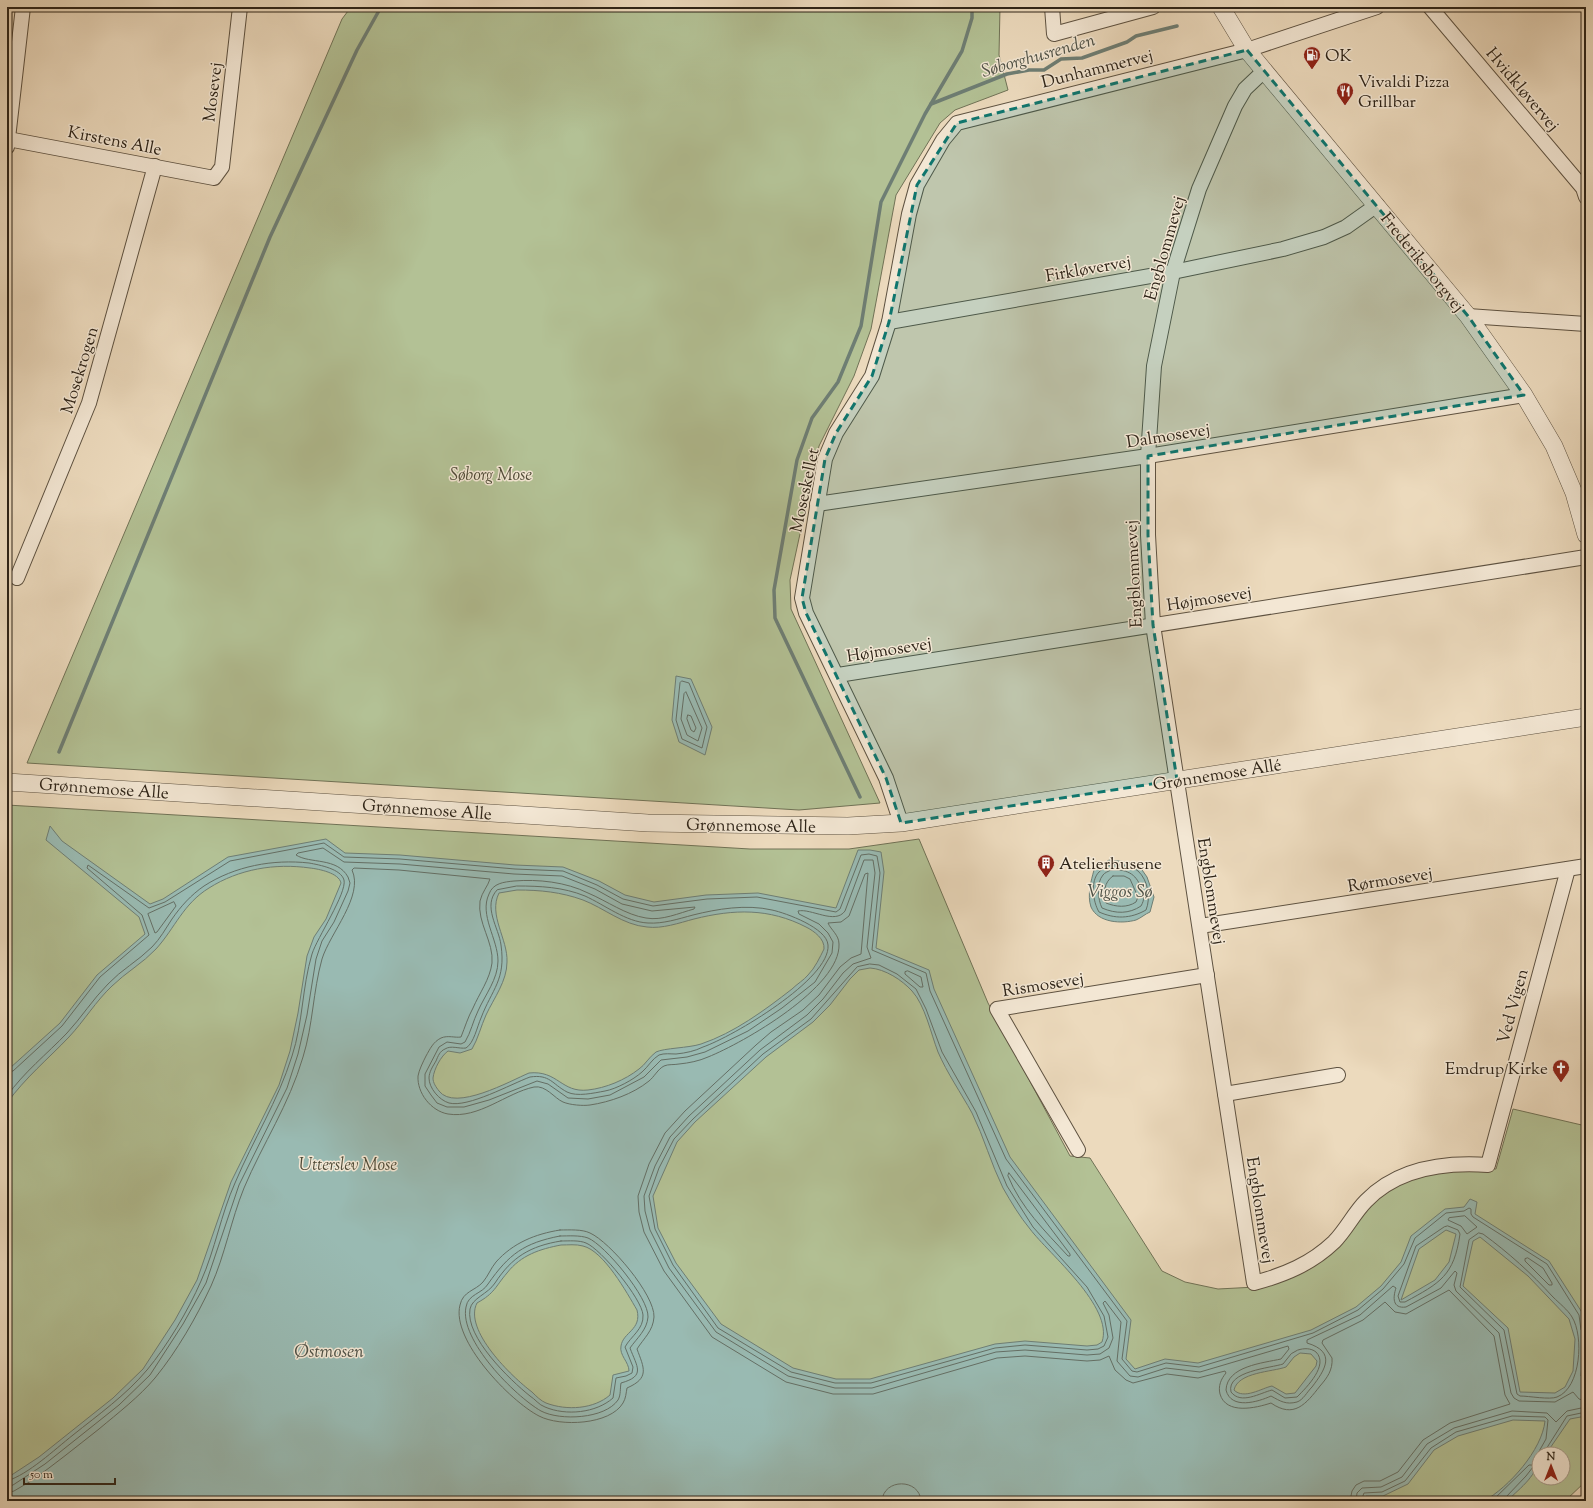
<svg xmlns="http://www.w3.org/2000/svg" width="1593" height="1508" font-family="'Sorts Mill Goudy',serif">
<rect width="100%" height="100%" fill="#ecdabd"/>
<filter id="stains"><feTurbulence type="fractalNoise" baseFrequency=".005" numOctaves="4"/><feColorMatrix values="0 0 0 0 .2 0 0 0 0 .09 0 0 0 0 .02 0 0 0 .5 -.17"/></filter>
<radialGradient id="worn" r=".72"><stop offset=".6" stop-color="#630" stop-opacity="0"/><stop offset="1" stop-color="#630" stop-opacity=".3"/></radialGradient>
<g fill="#b3c195" stroke="#707256" fill-rule="evenodd">
<polygon points="351,7 1000,7 999,55 1008,90 955,110 940,123 896,195 871,329 854,376 819,446 790,580 791,609 880,803 799,810 27,763 342,19"/>
<path d="M7,805l743,44h99l70,-10 69,164 82,153 20,2 72,113 23,11 33,7 38,-2 43,-15 75,-70 28,-20 57,-16 37,3 17,-60 73,17v355l-21,20h-1558zM1539,1454h24v24h-24z"/>
</g>
<g fill="#99bab2" stroke="#6e7e74" fill-rule="evenodd">
<polygon points="676,676 691,679 712,727 705,755 679,742 672,720"/>
<path d="M50,826l12,15 88,63 13,-5 65,-42 98,-18 19,14 55,2 115,10 48,2 36,14 26,14 29,7 52,-7 52,-2 78,15 22,-58h12l11,2 3,20 -8,76 53,22 5,19 76,168 121,163 -5,39 9,10 30,-10 33,4 113,-33 45,-23 25,-21 20,-24 10,-26 34,-27 19,-2 6,-8 7,3 -2,12 74,47 34,53 3,35v26l-3,16 3,1v24l-16,3 -24,35h-7c0,21 -18,33 -32,47h-23c25,-14 58,-51 61,-80l-32,-1 -55,16 -24,14 -26,34 -25,12h-17l-1,5h-452l-10,-2 -16,2h-880v-23l32,-21 74,-59 30,-29 32,-49 22,-40 34,-98 48,-97 11,-34 8,-38 9,-57 7,-19 12,-18 15,-36c-2,-10 -22,-14 -31,-15 -35,-5 -71,1 -101,20 -26,16 -34,40 -53,61 -13,14 -31,24 -44,37 -16,15 -28,35 -43,51 -21,22 -44,41 -62,66v-34l3,-1 50,-45 37,-48 48,-41 -6,-17 -93,-77zM517,890c23,0 44,2 66,10 21,8 40,25 64,27 15,2 32,-4 47,-8 40,-10 75,-11 112,8 8,4 19,12 18,22 -4,8 -9,19 -16,26 -4,5 -11,9 -16,14 -27,21 -58,44 -91,55 -12,4 -37,4 -45,8 -7,5 -11,13 -17,17 -14,11 -33,19 -51,21 -27,3 -30,-20 -59,-17 -19,8 -74,39 -90,18 -3,-4 -6,-8 -6,-13 1,-9 8,-22 15,-27l12,2 12,-4c6,-10 9,-23 14,-34 8,-17 21,-34 21,-53 1,-23 -19,-47 -8,-69zM870,968c15,1 32,12 42,23 13,14 19,43 26,61 9,21 23,41 34,61 12,24 19,51 31,75 8,14 17,29 27,41 19,25 84,78 72,113l-5,3 -10,1 -62,-5 -30,3 -125,35h-34l-43,-11 -72,-44 -45,-61 -18,-35 -5,-32 24,-54 18,-20 71,-65 47,-35 17,-17 20,-26 9,-9zM1446,1230l10,4 -7,28 -14,18 -34,20 18,-51zM1480,1237l48,39 41,43 6,20 -2,32 -8,16 -10,6 -35,-1 -12,-64 -45,-42 10,-45zM561,1245c7,0 15,-1 22,1 21,5 44,47 54,64 5,20 -14,22 -16,36 -2,9 8,16 8,25l-16,4 -3,20c-16,14 -43,16 -64,8 -5,-2 -10,-7 -14,-11 -20,-15 -69,-62 -55,-89 18,-10 18,-16 30,-30 14,-18 33,-24 54,-28zM1300,1353l11,1 6,7 -1,5 -21,27 -9,1 -14,-8c-10,2 -28,14 -38,4 4,-18 38,-18 52,-23l8,-10z"/>
<path d="M1109,860l19,2 12,5 7,10 7,20 -4,15c-5,2 -9,6 -14,8 -14,4 -38,3 -45,-13 -4,-12 0,-26 3,-37z"/>
</g>
<g fill="none" stroke-linecap="round" stroke-linejoin="round">
<g stroke="#646f65" stroke-width="1">
<polygon points="682,681 689,683 707,727 702,748 682,739 676,720 680,683"/>
<polygon points="686,692 702,728 698,741 687,735 681,719 684,694"/>
<polygon points="688,715 691,716 696,728 694,732 691,730 687,719"/>
<path d="M1110,865c8,-1 21,0 28,6 10,9 13,27 8,39 -16,9 -31,9 -47,2 -6,-10 -9,-31 0,-40 3,-3 7,-5 11,-7z"/>
<path d="M1111,870c15,-1 25,3 30,18 3,7 4,11 0,18 -12,8 -25,8 -39,2 -4,-8 -6,-25 1,-33 1,-2 6,-4 8,-5z"/>
<path d="M1113,876h11l6,3 8,18 -2,5c-9,6 -20,5 -30,1 -3,-10 -2,-21 7,-27z"/>
<path d="M517,886c23,0 46,1 68,10 20,9 41,26 63,27 15,1 30,-4 45,-8 24,-6 53,-11 79,-5 14,3 55,18 56,35 3,34 -96,92 -125,102 -8,4 -17,6 -27,7 -5,0 -12,-1 -17,1 -7,4 -11,12 -17,17 -9,8 -26,17 -37,19 -11,2 -28,6 -38,1 -15,-8 -17,-18 -37,-15 -19,7 -62,31 -81,26 -10,-3 -20,-15 -20,-25 0,-6 4,-12 7,-17 2,-5 4,-10 9,-12 6,-4 14,0 21,-1 8,-5 11,-21 15,-30 11,-29 25,-38 20,-73 -2,-17 -19,-39 -4,-55z"/>
<polygon points="174,902 176,906 157,932 155,933 148,914"/>
<polygon points="870,964 879,965 897,974 916,989 926,1009 942,1052 976,1112 1007,1186 1033,1227 1087,1287 1104,1316 1108,1337 1104,1346 1098,1349 1087,1350 1025,1345 995,1348 871,1383 835,1383 791,1372 718,1328 673,1265 655,1229 649,1196 659,1168 674,1139 693,1119 763,1054 811,1019 857,967"/>
<polygon points="908,971 921,977 923,987 920,987 905,974 905,972"/>
<polyline points="7,1072 13,1071 62,1026 100,977 149,935 142,915 87,868 88,865 149,908 165,902 230,861 324,843 344,857 400,859 515,869 563,871 597,885 623,899 653,906 707,899 757,897 836,912 840,909 861,855 869,854 877,856 880,873 872,950 926,973 930,991 1006,1159 1127,1321 1122,1359 1132,1371 1137,1372 1166,1363 1199,1367 1313,1333 1358,1310 1383,1289 1404,1264 1415,1238 1446,1213 1464,1211 1469,1208 1471,1209 1471,1214 1473,1217 1547,1264 1579,1315 1581,1330 1586,1333"/>
<path d="M7,1096c17,-24 40,-42 60,-63 14,-15 26,-34 41,-49 13,-14 30,-23 44,-37 8,-8 14,-19 20,-28 9,-13 19,-24 32,-33 31,-20 69,-27 105,-23 11,2 32,6 35,17 3,13 -27,58 -32,74 -10,33 -9,69 -20,102 -14,45 -39,84 -57,127 -14,31 -20,67 -34,98 -13,30 -34,65 -54,89 -21,25 -49,45 -74,65 -19,15 -44,39 -66,46"/>
<path d="M1009,1173l61,81v2h-2c-23,-25 -47,-48 -60,-80z"/>
<polygon points="1465,1216 1477,1227 1467,1234 1461,1226 1448,1220 1449,1218"/>
<path d="M1448,1226l10,4 2,4c-6,42 -20,49 -55,68h-5l-2,-6 18,-50 28,-19z"/>
<path d="M560,1230c9,0 22,-1 30,3 20,9 65,62 64,84 -1,14 -10,21 -17,32 7,19 13,29 -10,39 -1,5 -1,10 -4,15 -13,22 -63,24 -84,13 -29,-15 -88,-76 -79,-111 3,-14 15,-14 23,-23 5,-6 8,-14 13,-20 17,-19 39,-28 64,-32z"/>
<path d="M1479,1233l4,1c26,19 48,39 70,63 6,6 15,13 19,20 12,19 9,71 -15,80 -7,3 -28,-1 -37,-1l-3,-2 -13,-64 -44,-43 9,-47z"/>
<path d="M560,1236c8,0 20,-1 28,2 17,7 61,60 60,79 -1,13 -11,21 -18,31 7,19 16,28 -9,35 -1,5 0,12 -3,17 -13,19 -58,21 -77,11 -26,-15 -82,-71 -75,-104 2,-13 16,-13 22,-23 21,-30 36,-41 72,-48z"/>
<path d="M561,1241c8,0 18,-1 25,2 15,6 56,56 57,72 1,14 -12,21 -18,32l8,20 -1,6 -6,3 -10,2 -3,20c-17,15 -47,18 -68,9 -6,-2 -10,-8 -15,-11 -20,-16 -65,-59 -60,-87 2,-11 18,-15 25,-26 17,-26 35,-37 66,-42z"/>
<polygon points="1528,1258 1543,1268 1552,1283 1552,1285 1549,1285 1525,1261 1525,1259"/>
<polyline points="1586,1338 1584,1340 1581,1376 1586,1378"/>
<path d="M1298,1350c6,-2 13,-2 18,2 13,13 -9,35 -19,45l-12,1 -13,-8c-12,3 -31,15 -41,2 -5,-21 40,-24 52,-28l8,-10z"/>
<polyline points="1543,1454 1567,1416 1586,1412"/>
<path d="M7,1487l6,-2 32,-21 74,-59 31,-30 33,-51 23,-41 33,-98 48,-97 11,-34 9,-39 9,-56 6,-18 12,-19 14,-31 2,-8 -2,-6c-11,-20 -38,-13 -52,-22l2,-2 25,-5 21,14 56,2 114,10 48,2 33,13 27,15 30,7 43,-4 -1,2c-15,4 -32,12 -48,9 -20,-3 -39,-17 -58,-25 -22,-11 -50,-14 -74,-12 -10,1 -21,2 -25,13 -10,21 9,45 9,67 0,18 -13,34 -20,50 -5,10 -7,21 -13,31l-4,2 -14,-2 -8,5 -14,27v12l6,9 6,8 10,4h17l25,-7 48,-19 11,3 20,14 20,1 22,-4 34,-18 17,-17 26,-3 18,-5 43,-21 34,-23 33,-26 17,-29 1,-11 -5,-9 -9,-9 -20,-10 -1,-3c13,-3 37,14 47,0l19,-51h9l2,13 -8,74 4,11 -18,6 -10,9 -20,26 -16,16 -47,35 -71,66 -19,21 -15,29 -11,30 1,15 5,19 19,38 47,64 72,44 47,12h37l124,-36 29,-2 62,5 13,-1 9,-6 4,-10 -4,-23 -6,-12 2,-2 16,21 -4,39 13,15 8,1 28,-9 34,4 88,-26 1,3 -8,10c-18,4 -54,7 -55,31 5,20 32,12 45,6 9,5 15,9 26,6 6,-2 10,-10 15,-15 13,-17 25,-35 -5,-44v-3l53,-25 33,-29 3,2c-3,9 -4,21 10,19l35,-19 14,-17 2,2 -3,12 2,6 43,42 12,60 3,5 5,3 36,1 18,-10 6,7 7,2"/>
<path d="M7,1493l7,-2 17,-10c23,-16 45,-34 68,-52 19,-16 40,-32 56,-51 22,-27 41,-60 56,-92 14,-31 20,-66 33,-98 19,-45 45,-83 59,-131 10,-32 10,-66 19,-98 8,-26 42,-63 30,-89l2,-2 45,2 91,9c-2,7 -8,13 -10,22 -3,22 14,41 12,62 -2,16 -13,31 -19,45 -5,9 -8,19 -12,29 -6,1 -13,-2 -20,1 -8,4 -11,11 -15,18 -3,6 -7,14 -8,20 -1,17 13,35 30,38 31,5 58,-21 86,-27 12,-2 20,11 29,15 7,3 20,4 27,3 20,-3 43,-11 59,-24 5,-4 9,-12 15,-15 4,-2 10,-1 15,-2 10,-1 20,-3 29,-7 35,-14 133,-70 131,-113 0,-9 -8,-14 -11,-21l13,-1 8,-6 16,-42 3,-1 -7,81 -10,4 -11,9 -21,28 -16,15 -32,22 -15,13 -71,66 -20,22 -16,31 -11,32 1,16 5,20 20,39 48,66 74,45 47,12h40l124,-36 28,-2 62,5 13,-1 9,-4 6,14 11,10 7,3 34,-9 31,4 27,-7 1,2c-5,6 -8,13 -6,21 6,21 36,14 51,9 23,16 35,1 49,-17 7,-8 13,-16 12,-28l-10,-15 1,-3 40,-20 22,-18 10,10 11,2 43,-24 45,46 11,59 5,9 -60,19 -27,17 -25,32 -18,9h-16l-8,4 -4,6 -2,10"/>
<path d="M882,1501c1,-23 38,-23 39,0"/>
<polyline points="1356,1501 1357,1493 1362,1488 1381,1487 1402,1477 1427,1444 1454,1428 1512,1411 1547,1413 1556,1422 1567,1411 1586,1407"/>
<polyline points="1361,1501 1364,1493 1382,1492 1405,1481 1431,1448 1456,1432 1512,1416 1545,1417 1548,1420 1546,1439 1533,1462 1534,1464 1539,1463"/>
<polyline points="1492,1501 1529,1465 1532,1465 1533,1467 1526,1476 1506,1497 1504,1501"/>
</g>
<g stroke="#6e7e74" stroke-width="3.5">
<polyline points="931,104 1007,74 1029,70 1044,70 1061,59 1082,58 1127,42 1136,36 1177,26"/>
<polyline points="59,752 270,237 357,50 381,7"/>
<polyline points="860,797 775,618 774,590 797,460 812,418 838,382 861,326 881,202 925,114 962,51 972,18 972,7"/>
</g>
<g stroke="#5e5241" stroke-width="16">
<g id="minor">
<polyline points="1052,7 1054,34 1153,7"/>
<polyline points="1430,7 1583,188 1586,197"/>
<path d="M1264,71l-19,18 -10,17 -36,83 -26,83 -19,94 -6,90v79l5,90 101,658c30,-8 57,-19 80,-41 12,-12 20,-29 32,-41 32,-33 79,-39 122,-36l80,-296"/>
<polyline points="8,139 214,178 222,167 240,7"/>
<polyline points="7,147 23,7"/>
<polyline points="1468,316 1586,324"/>
<polyline points="889,322 1173,272 1283,249 1324,237 1346,227 1377,205"/>
<polyline points="817,504 1148,456 1524,395"/>
<polyline points="17,578 89,403 155,166"/>
<polyline points="838,675 1586,557"/>
<polyline points="901,823 886,778 806,613 802,598 825,459 836,433 872,376 889,322 909,214 917,185 943,140 957,123 1247,50 1377,7"/>
<polyline points="1200,926 1586,866"/>
<polyline points="1225,1094 1338,1075"/>
<polyline points="1078,1150 997,1009 1207,975"/>
</g>
</g>
<g stroke="#5e5241" stroke-width="18">
<g id="tertiary">
<polyline points="1221,7 1247,50 1468,316 1524,395 1554,446 1574,493 1586,535"/>
<polyline points="7,782 648,823 848,826 901,823 1586,717"/>
</g>
</g>
<use href="#minor" stroke="#f3e7d4" stroke-width="14"/>
<use href="#tertiary" stroke="#f3e7d4" stroke-width="17"/>
</g>
<path fill="#0f766e" fill-opacity="0.2" stroke="#0f766e" stroke-width="3" stroke-dasharray="8 5" stroke-linejoin="round" d="M1247,50l221,266 56,79 -376,61v79l5,90 24,155 -276,43 -15,-45 -80,-165 -4,-15 23,-139 11,-26 36,-57 17,-54 28,-137 40,-62z"/>
<defs>
<g id="fuel-pin" transform="scale(0.9)"><path d="M0 17L-7.5 6A9.5 9.5 0 1 1 7.5 6Z" fill="#8f2418" stroke="#f3e7d4"/><path d="M-5.5-6h7V0h2V4h1.3V-2.5L3-4.5l.8-.8L6-3V5H2.5V1h-1V6h-7ZM-4.2-4.7v3.2H.2V-4.7Z" fill="#fff"/></g>
<g id="restaurant-pin" transform="scale(0.9)"><path d="M0 17L-7.5 6A9.5 9.5 0 1 1 7.5 6Z" fill="#8f2418" stroke="#f3e7d4"/><path d="M-5-6h1v4h1v-4h1v4h1v-4h1v5L-1.5 .5V6h-2V.5L-5-1ZM5-6V6H3V1.5H1.5Q1.5-4 5-6Z" fill="#fff"/></g>
<g id="building-pin" transform="scale(0.9)"><path d="M0 17L-7.5 6A9.5 9.5 0 1 1 7.5 6Z" fill="#8f2418" stroke="#f3e7d4"/><path d="M-4-6H4V6H1V3H-1V6H-4ZM-2.5-4.3h1.7v1.8h-1.7ZM.8-4.3h1.7v1.8H.8ZM-2.5-1h1.7V.8h-1.7ZM.8-1h1.7V.8H.8Z" fill="#fff"/></g>
<g id="church-pin" transform="scale(0.9)"><path d="M0 17L-7.5 6A9.5 9.5 0 1 1 7.5 6Z" fill="#8f2418" stroke="#f3e7d4"/><path d="M-1.2-6h2.4v3.5h3.3v2.4h-3.3V6h-2.4V-.1h-3.3v-2.4h3.3Z" fill="#fff"/></g>
</defs>
<g fill-rule="evenodd">
<use href="#fuel-pin" x="1312" y="55"/>
<use href="#restaurant-pin" x="1345" y="91"/>
<use href="#building-pin" x="1046" y="863"/>
<use href="#church-pin" x="1561" y="1068"/>
</g>
<g text-anchor="middle" stroke-width="3" stroke-linejoin="round" paint-order="stroke">
<g font-size="17" fill="#2e2418" stroke="#f3e7d4" text-anchor="start">
<text x="1325" y="61">OK</text>
<text x="1358" y="87">Vivaldi Pizza<tspan x="1358" dy="20">Grillbar</tspan></text>
<text x="1059" y="869">Atelierhusene</text>
<text x="1548" y="1074" text-anchor="end">Emdrup Kirke</text>
</g>
<g font-size="17" fill="#2e2418" stroke="#f3e7d4">
<text transform="translate(1097 68) rotate(-14)" y="6">Dunhammervej</text>
<text transform="translate(1523 89) rotate(50)" y="6">Hvidkløvervej</text>
<text transform="translate(212 92) rotate(-83)" y="6">Mosevej</text>
<text transform="translate(115 140) rotate(11)" y="6">Kirstens Alle</text>
<text transform="translate(1164 248) rotate(-74)" y="6">Engblommevej</text>
<text transform="translate(1423 262) rotate(51)" y="6">Frederiksborgvej</text>
<text transform="translate(1088 268) rotate(-10)" y="6">Firkløvervej</text>
<text transform="translate(79 370) rotate(-73)" y="6">Mosekrogen</text>
<text transform="translate(1168 435) rotate(-9)" y="6">Dalmosevej</text>
<text transform="translate(804 490) rotate(-78)" y="6">Moseskellet</text>
<text transform="translate(1133 574) rotate(-93)" y="6">Engblommevej</text>
<text transform="translate(1209 598) rotate(-9)" y="6">Højmosevej</text>
<text transform="translate(889 649) rotate(-9)" y="6">Højmosevej</text>
<text transform="translate(1217 774) rotate(-9)" y="6">Grønnemose Allé</text>
<text transform="translate(104 788) rotate(4)" y="6">Grønnemose Alle</text>
<text transform="translate(427 809) rotate(4)" y="6">Grønnemose Alle</text>
<text transform="translate(751 825) rotate(1)" y="6">Grønnemose Alle</text>
<text transform="translate(1390 879) rotate(-9)" y="6">Rørmosevej</text>
<text transform="translate(1212 891) rotate(81)" y="6">Engblommevej</text>
<text transform="translate(1043 984) rotate(-9)" y="6">Rismosevej</text>
<text transform="translate(1512 1006) rotate(-75)" y="6">Ved Vigen</text>
<text transform="translate(1261 1210) rotate(81)" y="6">Engblommevej</text>
</g>
<g font-size="17" font-style="italic" fill="#4f4b37" stroke="#f3e7d4">
<text x="491" y="480">Søborg Mose</text>
<text x="348" y="1170">Utterslev Mose</text>
</g>
<g font-size="18" font-style="italic" fill="#4e5146" stroke="#f3e7d4">
<text transform="translate(1038 55) rotate(-16)" y="6">Søborghusrenden</text>
<text x="1120" y="897">Viggos Sø</text>
<text x="329" y="1357">Østmosen</text>
</g>
</g>
<rect width="1593" height="1508" fill="none" stroke="#ecdabd" stroke-width="24"/>
<rect x="8" y="8" width="1577" height="1492" fill="none" stroke="#2e2418" stroke-width="2"/>
<rect x="12" y="12" width="1569" height="1484" fill="none" stroke="#2e2418"/>
<g transform="translate(1551 1466)"><circle r="19" fill="#f3e7d4" stroke="#a49989"/>
<path d="M0-3L7 15L0 10L-7 15Z" fill="#8f2418"/>
<text y="-6" font-size="11" font-weight="bold" text-anchor="middle" fill="#2e2418">N</text>
</g>
<path d="M24 1478v6h91v-6" fill="none" stroke="#2e2418" stroke-width="2"/>
<text x="30" y="1478" font-size="12" fill="#2e2418" stroke="#f3e7d4" stroke-width="3" paint-order="stroke">50 m</text>
<rect width="100%" height="100%" filter="url(#stains)"/>
<rect width="100%" height="100%" fill="url(#worn)"/>
</svg>
